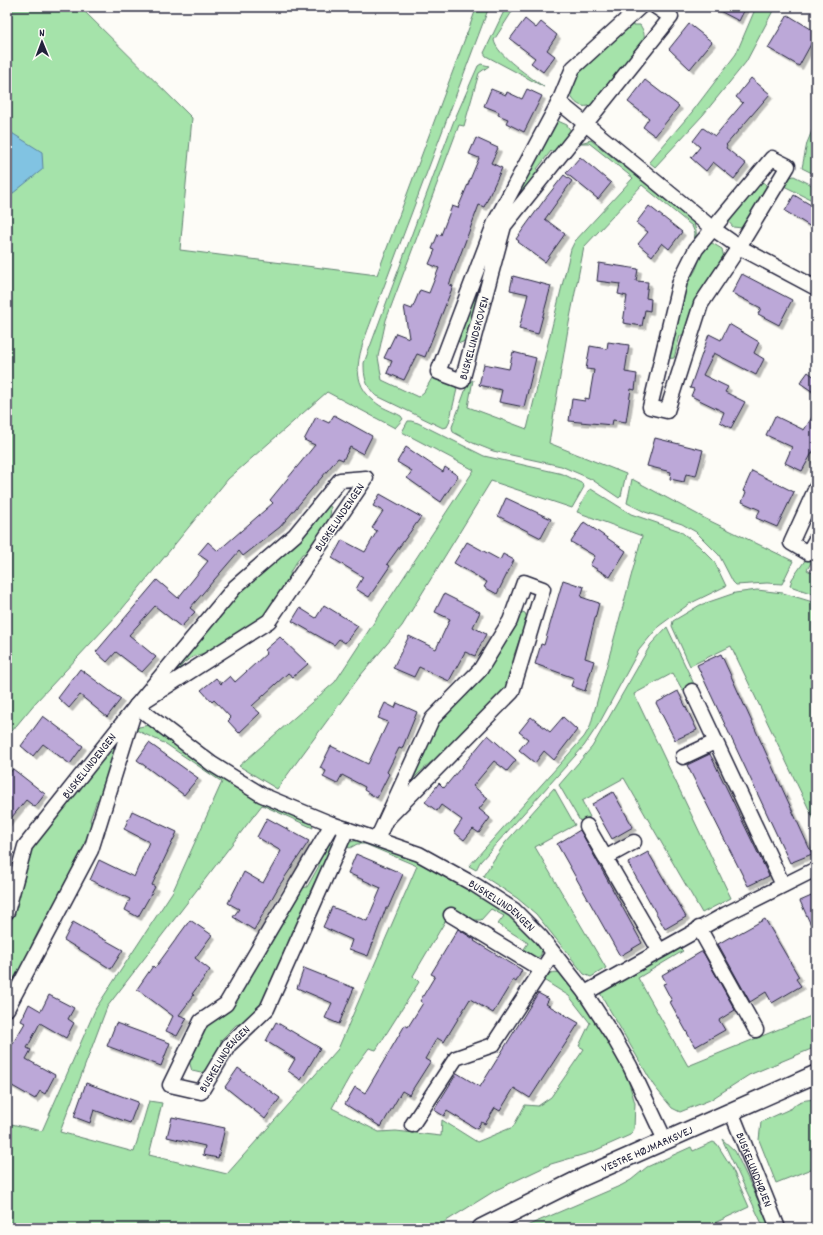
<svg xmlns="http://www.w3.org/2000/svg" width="823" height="1235" font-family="Dekko,sans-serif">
<defs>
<filter id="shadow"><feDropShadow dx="3.5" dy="3.5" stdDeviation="0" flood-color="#0004"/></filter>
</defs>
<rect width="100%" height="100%" fill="#fdfcf7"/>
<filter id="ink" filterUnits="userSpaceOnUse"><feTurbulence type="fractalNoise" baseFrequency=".025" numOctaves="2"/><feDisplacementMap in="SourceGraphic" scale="8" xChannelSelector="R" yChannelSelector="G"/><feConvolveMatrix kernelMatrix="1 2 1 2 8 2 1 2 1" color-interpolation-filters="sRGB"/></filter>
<g filter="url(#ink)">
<g fill="#a5e3aa" stroke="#648272">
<path d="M7,7h73l112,111 -12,132 197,25 99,-266 1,-2h12l-115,306c-10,30 -30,64 0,88 7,7 18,10 27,15l2,3 -8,9 -68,-36 -99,87 -110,135 -82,88 -29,35z"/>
<path d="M506,7h9l-21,33c2,15 38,38 50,47l-58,-31 -2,-3z"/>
<polygon points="756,7 775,7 746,62 703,115 655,167 649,162 692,112 736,54"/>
<path d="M630,25h10c9,13 2,20 -5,32l-7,2 -14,17c0,7 -3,10 -8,16 -13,18 -29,21 -38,-2l11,-22z"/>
<path d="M481,64l8,2 -10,7 -15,53 -5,-1 -73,195 -8,37 4,23 36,17 6,-5 8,-14 22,7 3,4 -8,34 -2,4 -4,1 -68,-33c-10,-11 -11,-18 -11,-32l89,-240 25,-57z"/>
<polygon points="558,121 567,125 572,133 557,151 551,151 537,169 538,175 508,209 548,131"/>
<polygon points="816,121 816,175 802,168 807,143"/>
<path d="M591,140l102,82c3,7 5,13 1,19l1,-8 -3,-7 -50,-41 -58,62 -15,76 -20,120 77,31 -5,22 -2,2 -28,-19 -30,-13 -68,-15 -20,-8 -20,-11 -1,-5 16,-44 5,-3 -5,27 59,22 44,-180 4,-8 58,-63 -44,-35h-9z"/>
<polygon points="794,176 816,187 816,202 784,186 790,177"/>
<polygon points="759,182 765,183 767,188 749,222 742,228 733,227 728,221"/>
<path d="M712,243l10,6 2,9 -38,75 -6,3 -6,22 -9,1 19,-76c19,-12 12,-34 28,-40z"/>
<polygon points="492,249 468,336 463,342 460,343 457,340 466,305 474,301 482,280 478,274"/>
<polygon points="408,421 411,421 418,423 484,456 563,474 583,484 584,487 572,508 491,481 402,626 360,676 277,789 239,766 335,682 474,470 402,432"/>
<polygon points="632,479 706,519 793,561 782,584 767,583 736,585 733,582 719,555 696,532 682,524 645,512 627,503"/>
<polygon points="591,489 631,514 680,531 699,546 714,561 726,586 689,604 659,626 639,650 600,722 584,746 514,824 480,862 476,870 469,866 584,737 590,727 642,536 577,512 588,491"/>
<polygon points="816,493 816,524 809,519"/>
<path d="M326,503l5,4c0,17 -13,32 -21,46l-8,1 -12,18 1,8 -27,36 -57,37c-7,0 -20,6 -25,12 -2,3 -2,5 -6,8l-7,-4 47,-54 7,-2 15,-19z"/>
<polygon points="806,559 813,559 807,570 816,575 816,595 790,586 792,579"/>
<polygon points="757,590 783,593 816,603 816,824 731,646 690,666 672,626 673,621 700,605 735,593"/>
<polygon points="519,611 525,613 527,618 526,632 521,635 514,655 517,663 508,687 437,761 431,762 414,778 414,784 409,788 406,787 430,730 488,664 494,662 505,643 504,637"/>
<polygon points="667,627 694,684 683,691 673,673 634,694 731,898 702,913 624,778 582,801 590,817 580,821 559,785 592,747 651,644"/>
<path d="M149,725l8,3 147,90 8,6 1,4 -51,-23 -155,202 -47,125 74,20 15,-51 13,2 -13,52 78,19 111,-125 79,-183 -52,-22h-8l-7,4 -5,-2 5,-4 12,-3 55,20 83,48 28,23 14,18 -1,7 -5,4 -14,-7 6,-9 -30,-19 6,-8 -13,-7 -10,11h-7l-21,-12 -40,68 6,6 -43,68 -7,-2 -14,19 -23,41 47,24 17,-1 45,5 1,-16 35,22 36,-15 12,-22 13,1 13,-9 33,-48 -5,-3 11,-23 -21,-27 -27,-17c6,-6 11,-8 20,-6l34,48 29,49 10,33 -1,26 -4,6 -38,17 -41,12 -55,26 -61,38h-20l4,-4 -5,4h-407v-105l35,8 54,-123 77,-117 49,-109 -56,-38 -30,-14 3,-3z"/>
<polygon points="110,746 114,748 116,755 103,796 97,800 90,820 93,827 86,849 48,922 42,924 32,944 33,951 10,989 7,990 7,924 27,852 42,830 47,829"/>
<polygon points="554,788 575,825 535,847 606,968 591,977 584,974 536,914 517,898 483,876 505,843"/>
<path d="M329,844h4l-8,27 -6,3 -10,20 2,6 -44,98c-8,11 -17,25 -31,27l-15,15c1,14 -9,25 -20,33l-9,-2 -3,-10 15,-37 6,-1 19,-13 71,-122 7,-1 12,-21 -2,-7 7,-13z"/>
<polygon points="679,947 683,951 638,978 688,1066 816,1014 816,1047 749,1075 710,1100 680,1112 672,1108 654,1086 600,993 629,975"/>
<path d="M816,1099v68l-40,16 -17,-43 2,-18 31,-14c5,-8 15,-8 24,-9z"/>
<polygon points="722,1139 735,1151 771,1228 764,1228"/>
<polygon points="713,1142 717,1144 732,1168 749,1207 704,1228 522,1228 622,1185 631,1180 647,1167 691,1147 693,1151"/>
</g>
<polygon fill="#81c3e2" stroke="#5b839f" points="7,130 42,152 43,169 7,198"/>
<g fill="#bca8d8" stroke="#22223b" filter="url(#shadow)">
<polygon points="712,7 746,7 739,21"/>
<polygon points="788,15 816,32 816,35 799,66 768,48"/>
<polygon points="525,19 536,28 541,22 557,35 547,50 555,56 543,72 531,63 535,58 510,39"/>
<polygon points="689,24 712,42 690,69 669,49"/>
<polygon points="751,78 770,94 726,145 727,146 726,148 746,164 734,179 713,162 706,171 691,158 700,147 693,141 703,128 715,136 743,103 736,97"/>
<polygon points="645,80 679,106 655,136 643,127 649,118 628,102"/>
<polygon points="491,89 506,95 507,92 522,99 527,89 542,96 524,132 506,123 508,119 498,115 499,112 484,106"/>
<polygon points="476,138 498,148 491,163 502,168 484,207 479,205 449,285 453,286 425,357 417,354 404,380 387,373 392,361 384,358 396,333 409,338 404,306 412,309 420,290 429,293 439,268 429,264 435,250 432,249 438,234 441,235 452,206 458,208 479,158 469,154"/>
<polygon points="580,157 611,183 598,199 566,173"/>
<polygon points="564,175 572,181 545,219 565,234 545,262 518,242 519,241 516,239 545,199"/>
<polygon points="794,195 816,208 816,230 785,211"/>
<polygon points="649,206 682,232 669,249 662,243 652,256 638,244 648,232 636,223"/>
<polygon points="599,263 638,269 636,281 648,282 646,298 651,299 650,311 645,310 642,326 623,323 627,296 618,294 620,284 597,281"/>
<polygon points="742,274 792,300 779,325 758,314 761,308 732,293"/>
<polygon points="513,276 551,286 538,334 519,329 528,294 510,290"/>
<polygon points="729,324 759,342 754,353 764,359 756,375 714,353 703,375 728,387 725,392 745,402 731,428 720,422 724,412 691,396 694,389 690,388 709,334 721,340"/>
<polygon points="608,342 629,345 625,372 637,374 635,390 631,389 626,422 613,420 612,425 569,421 572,399 585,401 585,398 589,399 594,370 586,369 590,346 607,349"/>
<polygon points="513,352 536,358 524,407 499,402 502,390 479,385 484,364 509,369"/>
<polygon points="808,372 816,378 816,394 800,383"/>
<polygon points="816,411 816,446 802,471 785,463 792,447 766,435 775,416 804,430"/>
<polygon points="334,415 372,436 363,454 350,447 343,460 338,458 280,527 243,556 239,551 190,608 195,612 181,627 155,606 129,635 156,657 142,672 116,652 107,662 96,652 157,580 178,598 208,561 198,554 208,542 218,551 273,503 270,500 315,445 304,440 316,417 329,423"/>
<polygon points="655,438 703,450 696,476 686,474 684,482 670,479 671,472 647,466"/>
<polygon points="406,447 443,472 445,467 458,476 441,502 407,478 412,471 397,462"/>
<polygon points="752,471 794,492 777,527 756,518 760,510 742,502 746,492 743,491"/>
<polygon points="380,494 421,517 387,564 390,566 369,597 356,589 363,577 332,558 342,540 365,552 377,531 372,528 383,511 373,506"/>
<polygon points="506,498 551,519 541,538 498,516"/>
<polygon points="584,522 626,551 610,577 590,565 595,556 571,542"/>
<polygon points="467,542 500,560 503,554 514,560 497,594 484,587 487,582 454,563"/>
<polygon points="563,580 584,587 581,597 599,603 585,658 594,661 585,691 571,686 574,678 535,664 541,644 544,645"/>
<polygon points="444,594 480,612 473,627 486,634 475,656 465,652 449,681 419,667 414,677 393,668 409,636 436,649 450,619 435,612"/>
<polygon points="324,605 358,626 345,643 339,639 334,645 292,621 300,608 316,618"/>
<polygon points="280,637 308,664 293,677 288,673 252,706 260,713 239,733 228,721 231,718 214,700 212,702 201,690 216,678 221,684 230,676 235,682 267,653 265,650"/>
<polygon points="721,654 812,854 790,863 697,665"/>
<polygon points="80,669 121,699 107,717 80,695 69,708 58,698"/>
<polygon points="678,691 697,730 675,740 656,703"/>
<polygon points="385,703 395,708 397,703 417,712 402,749 399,748 387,772 389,774 377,798 364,790 365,787 342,775 337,784 323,777 326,771 320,768 331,746 368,764 388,722 378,718"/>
<polygon points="43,716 83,746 70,764 43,744 33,756 21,746"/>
<polygon points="531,717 550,732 563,717 577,730 554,760 544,751 535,763 519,750 528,739 519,732"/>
<polygon points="488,735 516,760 507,771 494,761 473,786 488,798 479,809 490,818 479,833 473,829 464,840 454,832 462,820 441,805 437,811 425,802 439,783 444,788"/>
<polygon points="149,743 198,778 184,795 137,760"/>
<polygon points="710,754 769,876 748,886 687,765"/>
<polygon points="13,769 45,794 35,807 26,800 7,823 7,776"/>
<polygon points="613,792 633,827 612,839 592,804"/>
<polygon points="132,811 177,832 152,885 155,887 138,917 125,910 130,899 90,880 99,860 134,877 149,842 124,829"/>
<polygon points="267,818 309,841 279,886 254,930 233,917 239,909 228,903 244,872 263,883 281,851 257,837"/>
<polygon points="580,830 642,943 620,956 557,844"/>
<polygon points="648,852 686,917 665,929 628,863"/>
<polygon points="356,854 403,874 388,908 386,908 368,956 349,949 352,940 323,927 332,907 367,921 381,888 348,873"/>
<polygon points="816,894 816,936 800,901"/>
<polygon points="765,919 799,977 796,979 801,986 772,1003 766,992 750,1002 718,944 730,937 731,938"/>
<polygon points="190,920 212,935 195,958 210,970 192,994 194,995 179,1015 187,1018 177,1036 166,1031 173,1016 137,989 153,966 155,968"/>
<polygon points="73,922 123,950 111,969 64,940"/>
<polygon points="458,929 475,940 474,941 522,970 516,982 513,980 493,1013 470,999 444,1042 437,1038 425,1059 430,1062 409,1095 402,1091 381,1127 345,1104 355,1087 365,1093 405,1025 408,1027 423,1003 420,1001 435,976 431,974"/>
<polygon points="701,952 703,952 735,1010 719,1020 725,1030 695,1047 670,1002 672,1001 663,984 666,983 662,975"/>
<polygon points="304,968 354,988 339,1024 325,1018 332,1003 297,988"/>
<polygon points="538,993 549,999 546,1004 579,1023 530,1098 514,1088 500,1111 495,1108 485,1124 481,1122 477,1129 447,1111 444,1116 434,1110 457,1073 480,1087"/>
<polygon points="49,995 74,1008 68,1019 74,1023 66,1038 40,1023 27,1048 31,1050 26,1059 55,1075 45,1094 40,1091 35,1099 7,1083 7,1053 25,1023 21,1021 29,1004 41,1011"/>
<polygon points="276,1022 320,1048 301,1080 288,1071 295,1059 266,1041"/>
<polygon points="116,1023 170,1043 161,1066 107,1046"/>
<polygon points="238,1068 280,1098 265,1119 225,1087"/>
<polygon points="86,1083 138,1102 130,1123 94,1110 90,1123 74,1117"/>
<polygon points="172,1117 225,1128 218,1158 203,1155 205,1146 167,1137"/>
</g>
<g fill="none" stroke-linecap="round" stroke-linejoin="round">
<g stroke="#22223b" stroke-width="17">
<g id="minor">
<path id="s1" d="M640,7l-67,61 -14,34 -64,120 -57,150 24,9 42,-155 167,-209 -15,-10"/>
<polyline points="559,102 712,228 739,247 816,288"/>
<polygon points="772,158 788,166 739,247 701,304 667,411 650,407 680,281 696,249"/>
<polygon points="366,478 269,621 136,706 235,587 295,535 340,480"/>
<polyline points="816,488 791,543 808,553 816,539"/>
<polyline points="692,691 783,885"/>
<path id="s2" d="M136,706l76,58 50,31 70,29 87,30 56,31 39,25 27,27 44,56 28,43 17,30 35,74"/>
<polyline points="683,757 715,742"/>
<path id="s3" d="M332,824l-106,180 -25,17 -31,64 31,7 28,-47 38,-36 80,-180"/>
<polyline points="587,826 659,950"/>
<polyline points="377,839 432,719 480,670 510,621 524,582 543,589 512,692 387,819"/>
<polyline points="605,858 634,842"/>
<path id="s4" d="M7,912l18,-66 111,-140 -45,144 -84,159"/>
<polyline points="451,915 542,970"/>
<polyline points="699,928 756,1030"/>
<polyline points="585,993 726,914 816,869"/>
<path id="s5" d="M731,1111l47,117"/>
<polyline points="412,1125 456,1058 493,1045 553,953"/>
</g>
</g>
<g stroke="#22223b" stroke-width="20">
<g id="tertiary">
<path id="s6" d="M481,1228l102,-51 233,-103"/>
</g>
</g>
<use href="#minor" stroke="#fdfcf7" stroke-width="14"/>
<use href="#tertiary" stroke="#fdfcf7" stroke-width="17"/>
</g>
</g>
<g text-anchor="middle" stroke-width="3" stroke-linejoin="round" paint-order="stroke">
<g font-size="12" fill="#22223b" stroke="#fdfcf7">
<text dy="4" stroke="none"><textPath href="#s1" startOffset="494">BUSKELUNDSKOVEN</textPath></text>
<text transform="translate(339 517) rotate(-56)" y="4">BUSKELUNDENGEN</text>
<text dy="4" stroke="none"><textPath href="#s4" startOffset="171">BUSKELUNDENGEN</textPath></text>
<text dy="4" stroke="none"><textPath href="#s2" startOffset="420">BUSKELUNDENGEN</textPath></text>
<text dy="4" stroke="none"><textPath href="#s3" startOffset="383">BUSKELUNDENGEN</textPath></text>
<text dy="4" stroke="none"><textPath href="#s6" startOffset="184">VESTRE HØJMARKSVEJ</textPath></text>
<text dy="4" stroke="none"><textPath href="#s5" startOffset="63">BUSKELUNDHØJEN</textPath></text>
</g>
</g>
<rect width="823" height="1235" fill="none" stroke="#fdfcf7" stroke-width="24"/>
<rect x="12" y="12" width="799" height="1211" fill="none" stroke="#22223b" stroke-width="1.5" filter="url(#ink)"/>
<g transform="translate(42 42) rotate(359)" stroke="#fdfcf7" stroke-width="3" paint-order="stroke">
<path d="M0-3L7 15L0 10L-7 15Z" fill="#22223b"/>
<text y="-6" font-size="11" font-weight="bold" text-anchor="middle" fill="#22223b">N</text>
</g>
</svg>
